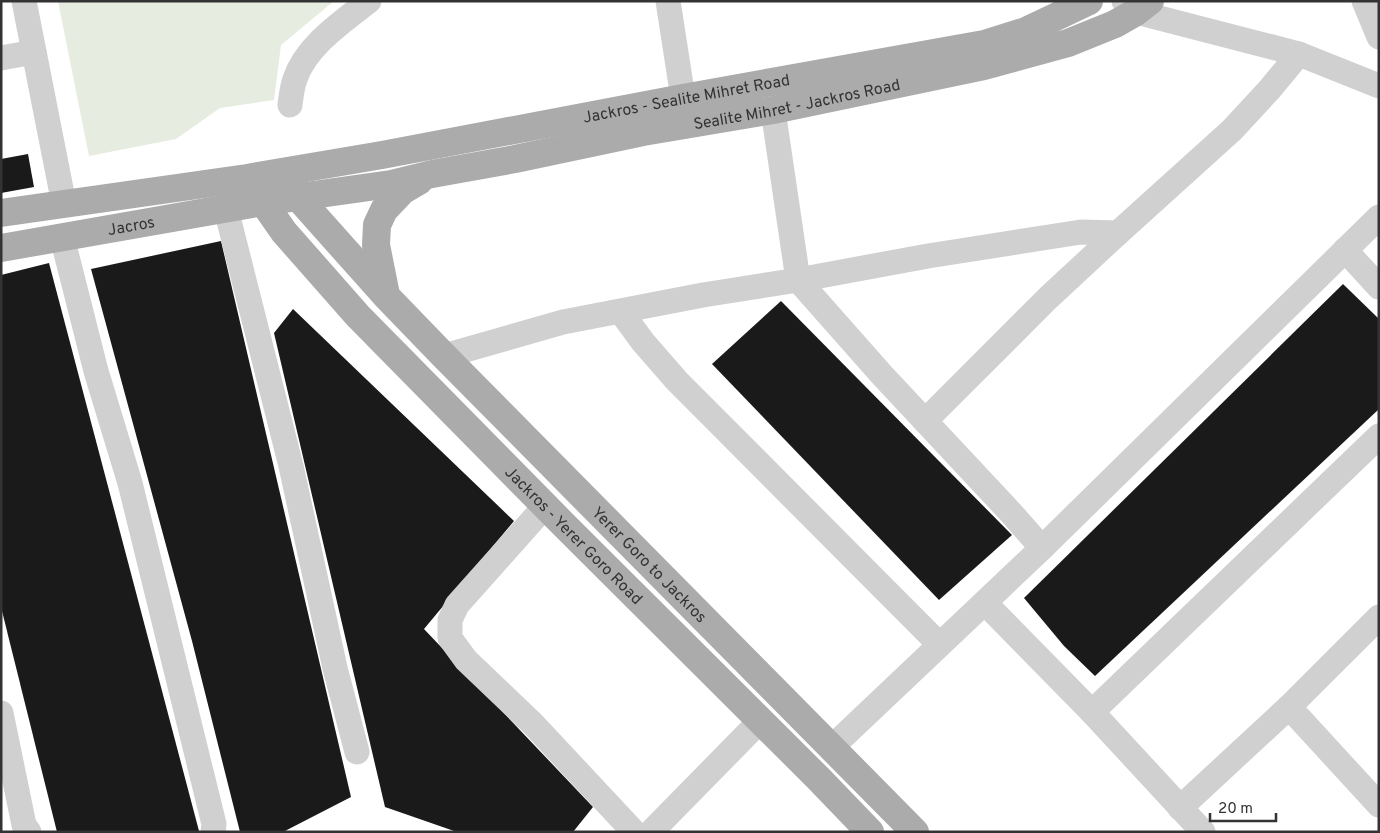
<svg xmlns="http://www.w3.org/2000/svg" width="1380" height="833" font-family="Overpass,sans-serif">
<rect width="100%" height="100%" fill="#fff"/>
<polygon fill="#e6ecdf" points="58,1 334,1 281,45 274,100 220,108 176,139 89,156"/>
<g fill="#1a1a1a">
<polygon points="28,154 34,187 1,193 1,159"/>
<polygon points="221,241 351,797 283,832 240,832 192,641 91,269"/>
<polygon points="49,263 199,831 196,832 57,832 1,607 1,275"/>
<polygon points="1343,284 1379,319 1379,409 1095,676 1064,646 1024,598"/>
<polygon points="781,301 1012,535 939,600 712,364"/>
<polygon points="293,309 514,521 424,629 593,807 573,832 457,832 385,807 274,333"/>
</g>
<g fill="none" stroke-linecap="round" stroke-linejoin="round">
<g stroke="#d0d0d0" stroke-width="25">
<polyline points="24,1 64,204"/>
<polyline points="668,1 683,98"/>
<polyline points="1124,1 1136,12 1299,54 1379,86"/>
<polyline points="1364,1 1379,37"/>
<polyline points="1,58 34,52"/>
<path d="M290,105c1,-8 2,-18 5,-26 11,-33 47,-57 74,-78"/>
<polyline points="773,110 798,280 882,375 1012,514 1042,548"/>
<polyline points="226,209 291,466 335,668 357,752"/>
<polyline points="62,237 96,371 130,483 214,824 213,832"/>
<polyline points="1345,250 1379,287"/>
<polyline points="621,312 643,342 677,381 939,644"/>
<polyline points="444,356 563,322 703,295 798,280 928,256 1081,232 1118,233"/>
<polyline points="925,421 1048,298 1118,233 1232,130 1269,90 1299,54"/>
<polyline points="546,505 457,605 450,620 450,638 466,660 533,724 634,832"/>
<polyline points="985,603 1092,712 1203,832"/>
<polyline points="1289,707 1379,805"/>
<polyline points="1092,712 1379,436"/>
<polyline points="1,713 24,825 29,832"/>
<polyline points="832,747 1042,548 1379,217"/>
<polyline points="1180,808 1289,707 1379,617"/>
<polyline points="651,832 761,720"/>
</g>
<g stroke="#ababab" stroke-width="28">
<path id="s1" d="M287,185l99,111 58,60 471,476"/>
<path id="s2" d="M254,189l30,43 74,84 204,207 257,256 51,53"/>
<path id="s3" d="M1,213l246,-35 135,-23 301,-57 301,-54 42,-13 63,-30"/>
<path id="s4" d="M1,248l262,-46 128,-18 41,-10 83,-15 128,-27 130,-22 211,-44 84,-23 47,-19 21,-12 14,-11"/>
<polyline points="386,295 376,245 377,225 384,210 402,191 419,181"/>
</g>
</g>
<g text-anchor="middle" stroke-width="5" stroke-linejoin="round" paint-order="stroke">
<g font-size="16" fill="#333" stroke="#fff">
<text dy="6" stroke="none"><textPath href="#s3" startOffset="695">Jackros - Sealite Mihret Road</textPath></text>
<text dy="6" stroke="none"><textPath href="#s4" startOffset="809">Sealite Mihret - Jackros Road</textPath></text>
<text dy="6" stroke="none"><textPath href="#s4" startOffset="132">Jacros</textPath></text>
<text dy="6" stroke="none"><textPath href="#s2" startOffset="472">Jackros - Yerer Goro Road</textPath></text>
<text dy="6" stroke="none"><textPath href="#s1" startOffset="525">Yerer Goro to Jackros</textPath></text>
</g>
</g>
<rect width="1380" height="833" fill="none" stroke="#333333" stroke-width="5"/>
<path d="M1210 813v8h66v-8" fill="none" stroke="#333333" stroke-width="2.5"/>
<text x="1218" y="813" font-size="15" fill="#333333" stroke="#ffffff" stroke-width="4" paint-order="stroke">20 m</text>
</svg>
